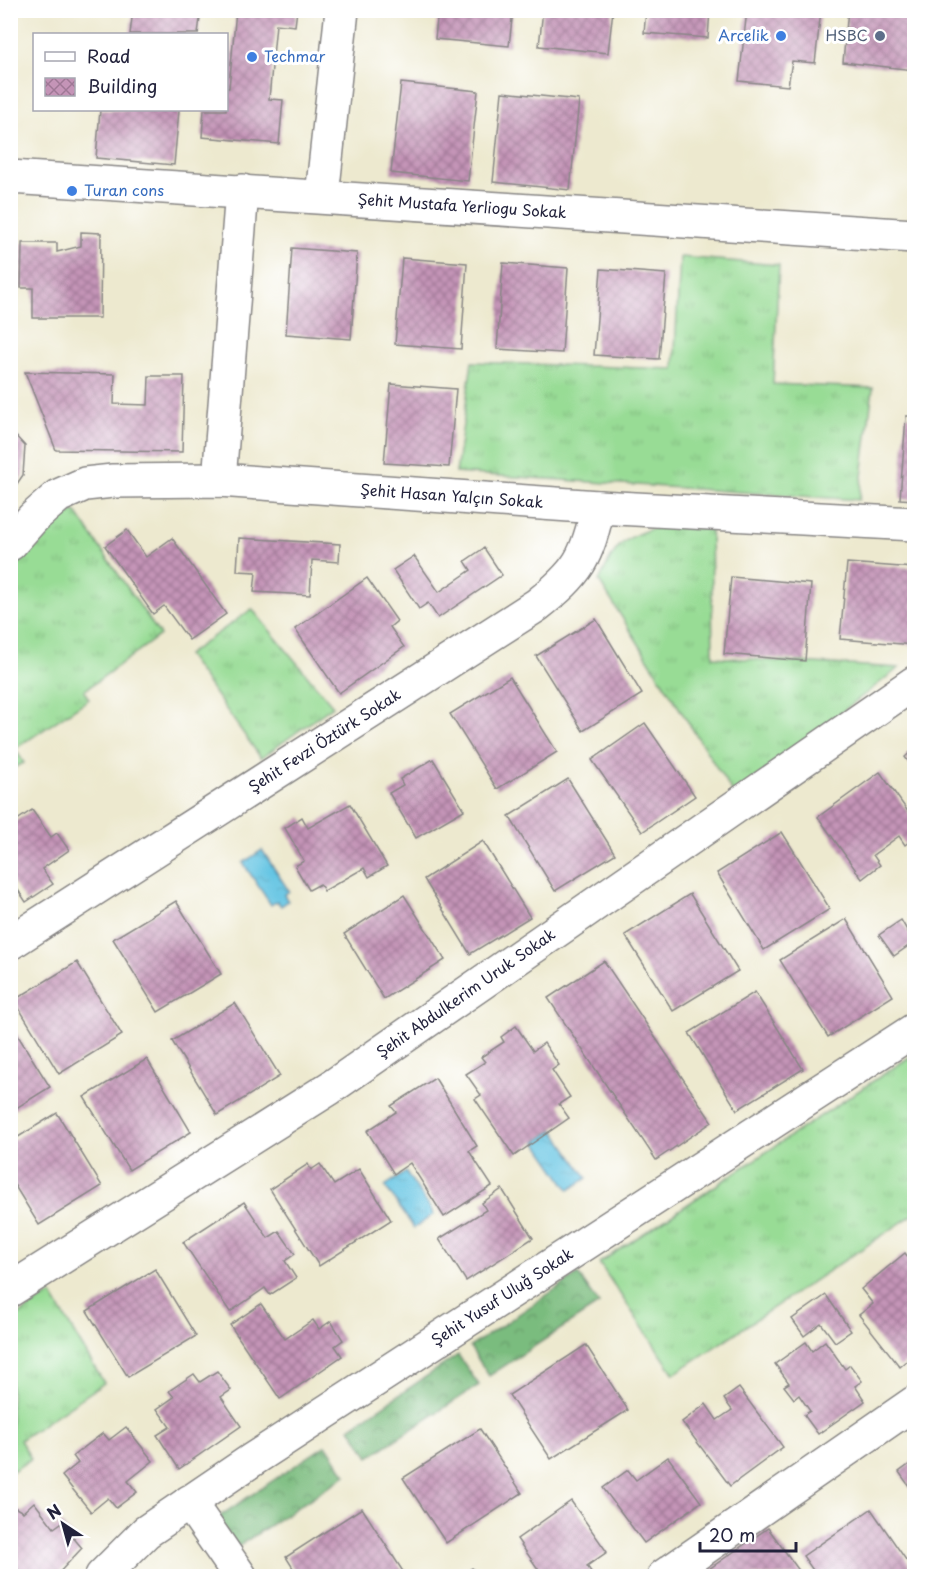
<svg xmlns="http://www.w3.org/2000/svg" width="925" height="1587" font-family="'Playpen Sans',sans-serif">
<defs>
<pattern id="grass-tufts" width="24" height="20" patternUnits="userSpaceOnUse" patternTransform="scale(1.5)"><rect width="24" height="20" fill="#98dc95"/><path d="M3 7l-1-3M5 7V3M7 7l1-3M15 17l-1-3M17 17v-4M19 17l1-3" fill="none" stroke="#83bc81"/></pattern>
<pattern id="forest-crowns" width="20" height="18" patternUnits="userSpaceOnUse" patternTransform="scale(1.5)"><rect width="20" height="18" fill="#7abc7e"/><path d="M2 6a3 3 0 1 1 6 0M12 15a3 3 0 1 1 6 0" fill="none" stroke="#649868"/></pattern>
<pattern id="water-ripples" width="26" height="14" patternUnits="userSpaceOnUse" patternTransform="scale(1.5)"><rect width="26" height="14" fill="#65c5e3"/><path d="M2 4q2-2 4 0t4 0M15 11q2-2 4 0t4 0" fill="none" stroke="#57a9c4"/></pattern>
<pattern id="building-cross-hatch" width="8" height="8" patternUnits="userSpaceOnUse" patternTransform="scale(1.5)"><rect width="8" height="8" fill="#c494b7"/><path d="M0 0l8 8M0 8l8-8" fill="none" stroke="#9f7896"/></pattern>
</defs>
<rect width="100%" height="100%" fill="#fff"/>
<filter id="ink" filterUnits="userSpaceOnUse"><feTurbulence type="fractalNoise" baseFrequency=".0167" numOctaves="2"/><feDisplacementMap in="SourceGraphic" scale="12" xChannelSelector="R" yChannelSelector="G"/><feConvolveMatrix kernelMatrix="1 2 1 2 8 2 1 2 1" color-interpolation-filters="sRGB"/></filter>
<filter id="wash" filterUnits="userSpaceOnUse"><feTurbulence type="fractalNoise" baseFrequency=".008" numOctaves="4" result="noise"/><feDisplacementMap in="SourceGraphic" scale="24" xChannelSelector="R" yChannelSelector="G"/><feGaussianBlur stdDeviation="1.35" result="paint"/><feColorMatrix in="noise" values="0 0 0 0 0 0 0 0 0 0 0 0 0 0 0 0 0 1.4 0 .05"/><feComposite in="paint" operator="in"/></filter>
<g filter="url(#wash)">
<rect width="100%" height="100%" fill="#ede9cf"/>
<g fill="url(#grass-tufts)" stroke="#5d7f68" stroke-width="1.5">
<polygon points="680,257 779,265 773,384 873,388 859,500 456,473 472,362 674,369"/>
<polygon points="75,511 160,635 84,691 89,699 15,749 24,763 11,769 11,562 36,533"/>
<path d="M657,527l54,2 2,128 186,11 -165,127 -135,-214c16,-34 21,-43 58,-54z"/>
<polygon points="252,609 333,706 261,758 187,655"/>
<polygon points="914,1054 914,1214 674,1374 599,1263"/>
<polygon points="51,1294 104,1383 20,1440 31,1459 11,1472 11,1320"/>
</g>
<g fill="url(#forest-crowns)" stroke="#4e6f5c" stroke-width="1.5">
<polygon points="578,1274 599,1304 489,1376 470,1347"/>
<polygon points="458,1355 479,1385 369,1457 350,1428"/>
<polygon points="326,1445 346,1475 237,1547 217,1518"/>
</g>
<g fill="url(#water-ripples)" stroke="#44748f" stroke-width="1.5">
<polygon points="262,850 289,891 284,895 288,901 281,906 277,901 271,905 243,863"/>
<polygon points="554,1130 587,1178 569,1190 536,1142"/>
<polygon points="406,1172 434,1214 414,1228 385,1186"/>
</g>
<g id="blocks">
<g fill="url(#building-cross-hatch)">
<polygon points="133,10 201,10 198,34 130,34"/>
<polygon points="236,10 297,10 295,26 276,24 269,99 283,100 279,144 202,137 204,110 226,110 226,88 229,88"/>
<polygon points="438,10 513,10 509,46 435,39"/>
<polygon points="543,10 613,10 608,53 539,46"/>
<polygon points="646,10 710,10 708,38 644,33"/>
<polygon points="747,10 821,10 815,63 792,61 788,86 739,81"/>
<polygon points="848,10 914,10 914,70 843,62"/>
<polygon points="401,83 478,91 468,181 391,173"/>
<polygon points="502,92 579,100 570,190 493,182"/>
<polygon points="100,110 179,110 174,165 96,158"/>
<polygon points="81,232 101,233 100,318 33,318 33,288 21,288 22,243 57,243 57,252 81,246"/>
<polygon points="292,248 357,253 351,339 286,334"/>
<polygon points="402,258 467,263 461,349 395,344"/>
<polygon points="503,263 568,268 562,353 497,349"/>
<polygon points="601,269 666,274 659,359 594,355"/>
<polygon points="913,317 914,317 914,368 908,367"/>
<polygon points="25,372 115,374 114,404 148,405 149,376 184,376 182,452 56,450"/>
<polygon points="391,384 456,389 449,467 384,463"/>
<polygon points="906,416 914,416 914,500 900,499"/>
<polygon points="10,430 25,446 23,475 10,494"/>
<polygon points="127,530 146,557 172,538 226,614 189,640 164,606 153,614 105,546"/>
<polygon points="239,538 340,544 339,562 312,560 310,595 254,592 256,572 237,571"/>
<polygon points="484,548 502,575 438,618 428,603 419,609 393,570 414,556 439,592 471,570 465,561"/>
<polygon points="847,563 914,568 914,645 840,639"/>
<polygon points="731,577 811,584 805,661 724,654"/>
<polygon points="367,578 397,621 390,627 404,647 339,693 295,629"/>
<polygon points="596,619 642,694 583,731 536,656"/>
<polygon points="510,677 557,752 497,789 450,714"/>
<polygon points="645,723 695,796 642,832 592,760"/>
<polygon points="914,749 914,769 905,757"/>
<polygon points="433,759 464,810 416,838 389,793 403,785 400,779"/>
<polygon points="880,772 914,820 914,838 905,845 899,836 873,855 880,865 862,879 818,817"/>
<polygon points="568,779 615,854 555,891 509,816"/>
<polygon points="350,804 387,866 369,877 364,868 324,891 320,884 309,890 295,866 304,861 285,828 302,817 308,828"/>
<polygon points="32,810 51,837 57,833 69,850 42,869 53,884 26,902 10,878 10,825"/>
<polygon points="782,832 830,909 764,950 717,873"/>
<polygon points="483,841 530,917 470,954 424,879"/>
<polygon points="690,894 738,971 673,1011 625,935"/>
<polygon points="404,895 445,960 384,999 344,934"/>
<polygon points="176,901 221,974 158,1012 113,939"/>
<polygon points="846,919 893,996 828,1037 780,960"/>
<polygon points="901,920 914,942 894,956 879,935"/>
<polygon points="604,961 712,1122 656,1160 548,998"/>
<polygon points="77,962 122,1035 59,1074 14,1000"/>
<polygon points="755,992 803,1069 737,1110 689,1033"/>
<polygon points="235,1003 280,1076 217,1115 172,1041"/>
<polygon points="10,1023 50,1087 10,1112"/>
<polygon points="516,1026 533,1051 544,1043 559,1065 552,1070 570,1097 559,1104 569,1118 514,1156 475,1099 481,1095 466,1074 485,1062 481,1057 504,1042 501,1037"/>
<polygon points="147,1059 191,1132 129,1170 84,1097"/>
<polygon points="435,1078 477,1146 469,1151 492,1186 444,1217 410,1163 394,1174 367,1131 396,1112 391,1106"/>
<polygon points="57,1113 102,1186 39,1225 10,1178 10,1142"/>
<polygon points="308,1164 311,1170 320,1164 334,1185 359,1169 391,1220 319,1266 270,1189"/>
<polygon points="502,1189 533,1238 466,1281 439,1239 486,1210 482,1203"/>
<polygon points="244,1202 268,1238 279,1231 295,1254 285,1261 296,1278 270,1295 265,1288 230,1312 183,1242"/>
<polygon points="905,1253 914,1265 914,1355 900,1367 859,1315 873,1304 861,1289"/>
<polygon points="155,1269 196,1336 128,1377 87,1311"/>
<polygon points="826,1295 851,1331 835,1342 821,1323 804,1336 792,1319"/>
<polygon points="261,1304 285,1339 313,1320 319,1329 331,1321 343,1340 335,1346 342,1356 280,1399 230,1325"/>
<polygon points="825,1341 845,1369 850,1365 862,1381 855,1386 865,1401 818,1434 804,1415 810,1411 799,1395 794,1399 784,1386 789,1383 775,1364 806,1342 812,1351"/>
<polygon points="586,1345 628,1410 551,1459 509,1395"/>
<polygon points="217,1371 231,1390 221,1397 241,1426 179,1469 157,1435 170,1427 157,1409 174,1397 169,1391 194,1374 200,1382"/>
<polygon points="739,1388 783,1447 730,1486 682,1422 706,1404 717,1420 732,1410 724,1399"/>
<polygon points="126,1427 153,1461 128,1481 137,1492 116,1508 108,1498 91,1512 62,1476 78,1463 73,1456 103,1433 109,1440"/>
<polygon points="480,1429 522,1493 446,1543 403,1478"/>
<polygon points="668,1457 701,1502 644,1543 603,1488 628,1470 636,1480"/>
<polygon points="914,1461 914,1493 899,1472"/>
<polygon points="571,1501 607,1552 587,1566 594,1576 543,1576 517,1539"/>
<polygon points="34,1502 54,1528 61,1523 82,1548 56,1576 25,1576 10,1563 10,1511 14,1507 23,1512"/>
<polygon points="362,1508 404,1573 398,1576 298,1576 286,1557"/>
<polygon points="871,1509 913,1570 904,1576 817,1576 803,1556"/>
<polygon points="768,1528 803,1576 699,1576"/>
<polygon points="472,1568 478,1576 459,1576"/>
</g>
</g>
</g>
<g filter="url(#ink)">
<use href="#blocks" fill-opacity="0" stroke="#888685" stroke-width="1.5"/>
<g fill="none" stroke-linecap="round" stroke-linejoin="round">
<g stroke="#888685" stroke-width="36">
<g id="street">
<path id="s1" d="M10,177l904,59"/>
<polyline points="322,196 342,10"/>
<polyline points="219,480 242,191"/>
<path id="s2" d="M10,544l23,-26 25,-22 27,-12 28,-3 106,-1 379,27 316,17"/>
<path id="s3" d="M10,943l527,-338c42,-33 50,-47 61,-98"/>
<path id="s4" d="M10,1290l320,-202 584,-405"/>
<polyline points="189,1502 240,1576"/>
<path id="s5" d="M102,1576l44,-44 106,-72 662,-430"/>
<polyline points="664,1576 914,1403"/>
</g>
</g>
<use href="#street" stroke="#fff" stroke-width="33"/>
</g>
</g>
<g fill="#3f7fe0" stroke="#fff" stroke-width="2">
<circle cx="781" cy="36" r="6"/>
<circle cx="252" cy="57" r="6"/>
<circle cx="72" cy="191" r="6"/>
</g>
<circle fill="#5c6f8a" stroke="#fff" stroke-width="2" cx="880" cy="36" r="6"/>
<g text-anchor="middle" stroke-width="6" stroke-linejoin="round" paint-order="stroke">
<g font-size="15" fill="#366cbe" stroke="#fff" text-anchor="start">
<text x="769" y="41" text-anchor="end">Arcelik</text>
<text x="264" y="62">Techmar</text>
<text x="84" y="196">Turan cons</text>
</g>
<g font-size="15" fill="#4e5e75" stroke="#fff" text-anchor="end">
<text x="868" y="41">HSBC</text>
</g>
<g font-size="15" fill="#22223b" stroke="#fff">
<text dy="5" stroke="none"><textPath href="#s1" startOffset="453">Şehit Mustafa Yerliogu Sokak</textPath></text>
<text dy="5" stroke="none"><textPath href="#s2" startOffset="465">Şehit Hasan Yalçın Sokak</textPath></text>
<text dy="5" stroke="none"><textPath href="#s3" startOffset="374">Şehit Fevzi Öztürk Sokak</textPath></text>
<text dy="5" stroke="none"><textPath href="#s4" startOffset="544">Şehit Abdulkerim Uruk Sokak</textPath></text>
<text dy="5" stroke="none"><textPath href="#s5" startOffset="489">Şehit Yusuf Uluğ Sokak</textPath></text>
</g>
</g>
<rect width="925" height="1587" fill="none" stroke="#fff" stroke-width="36"/>
<rect x="33" y="33" width="195" height="78" fill="#ffffff" stroke="#a7a7b1" stroke-width="1.5"/>
<rect x="45" y="52" width="30" height="9" fill="#ffffff" stroke="#a7a7b1" stroke-width="1.5"/>
<text x="87" y="63" font-size="18" fill="#22223b">Road</text>
<rect x="45" y="78" width="30" height="18" fill="url(#building-cross-hatch)" stroke="#a7a7b1" stroke-width="1.5"/>
<text x="87" y="93" font-size="18" fill="#22223b">Building</text>
<g transform="translate(63 1524) rotate(324)" stroke="#ffffff" stroke-width="4.5" paint-order="stroke">
<path d="M0-4.5L10 22L0 15L-10 22Z" fill="#22223b"/>
<text y="-9" font-size="16" font-weight="bold" text-anchor="middle" fill="#22223b">N</text>
</g>
<path d="M700 1542v9h96v-9" fill="none" stroke="#22223b" stroke-width="3"/>
<text x="709" y="1542" font-size="18" fill="#22223b" stroke="#ffffff" stroke-width="4.5" paint-order="stroke">20 m</text>
</svg>
